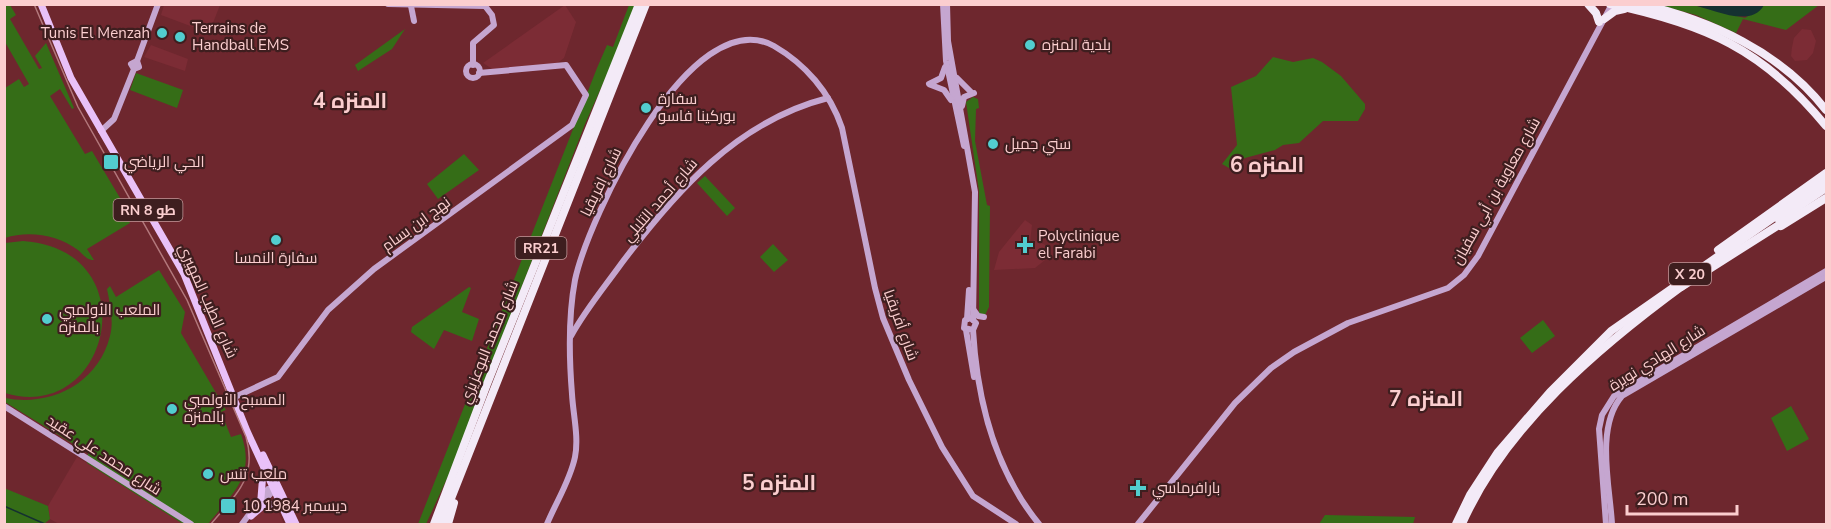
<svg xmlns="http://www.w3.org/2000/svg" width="1831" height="529" font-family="'Nunito Sans',Cairo,sans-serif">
<rect width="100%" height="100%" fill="#6e272e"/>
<g fill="#7c2c35">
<polygon points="164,5 164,4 220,5 209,33 161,15"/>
<polygon points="565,5 576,22 564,58 556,64 494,70 483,63"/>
<polygon points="1802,29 1811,30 1816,41 1813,53 1807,60 1795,61 1791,56 1792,47 1794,38"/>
<polygon points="151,45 188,59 185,71 144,57"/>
<polygon points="1025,220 1032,225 1030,243 1033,244 1034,240 1050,247 1045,260 1035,268 994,270 999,252"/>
<polygon points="77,457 183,524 59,524 50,519 48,506"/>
<polygon points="271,507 277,509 284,524 248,524 264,508"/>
</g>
<g fill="#356d17">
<path d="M5,4l5,1 6,10 -6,4 29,50 3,-1 -7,-12 11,-13 28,65 -2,1 -12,-20 -10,7 35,58 7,-3 34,57 -3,2 7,13 -43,26 7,11c-8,0 -10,-5 -16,-10 -20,-15 -49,-20 -73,-12v-150l14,-9 5,8 5,-3 -24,-42z"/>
<polygon points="629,5 638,5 585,124 450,472 426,524 418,524 597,68 607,45 613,47"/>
<polygon points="1659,5 1693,5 1745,18 1764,5 1819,5 1786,30 1743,19 1736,33 1696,15"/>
<polygon points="405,29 392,49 358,71 355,65"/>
<polygon points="1273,57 1293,62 1313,58 1322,62 1341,76 1365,104 1365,109 1358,121 1323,121 1299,143 1283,145 1275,150 1245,158 1229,168 1222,164 1237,145 1231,87 1256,76"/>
<polygon points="136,73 183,90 177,108 130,90"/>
<polygon points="973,97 978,99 979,108 976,109 975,141 987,205 990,206 989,307 985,315 979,313 979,191 966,102"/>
<polygon points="464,154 479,170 438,199 427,184"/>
<polygon points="705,176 735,208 727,216 697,183"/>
<path d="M23,241c127,9 87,184 -18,152v-150z"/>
<polygon points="773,244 788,260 774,272 760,257"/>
<path d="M159,270l26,42 -4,21 45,77 -5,2 10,25 10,-3c15,42 -8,59 -33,90h-25l-96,-61 1,-10 -83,-51v-4c45,9 93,-14 105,-62 4,-15 0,-32 -3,-47l3,-3 6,11z"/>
<polygon points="469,287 471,288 462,312 479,319 472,341 444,330 434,349 411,332 412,327"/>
<polygon points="1543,320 1555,336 1532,353 1520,338"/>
<polygon points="1791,406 1809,439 1787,451 1771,418"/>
<polygon points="4,488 48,506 50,519 44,524 5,524"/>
<polygon points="1325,515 1415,517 1413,524 1319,524"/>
</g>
<path fill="#153131" d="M1693,5h71c-13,24 -51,4 -71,0z"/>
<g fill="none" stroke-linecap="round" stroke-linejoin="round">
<g stroke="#153131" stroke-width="1.5">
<polyline points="1774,4 1785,4"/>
<polyline points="4,506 45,524"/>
</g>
<g stroke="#c5a6d0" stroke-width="6">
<polyline points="388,4 485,6 492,15 494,25 473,43 473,65"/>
<polyline points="943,4 946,61 964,146"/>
<polyline points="947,4 948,41 975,192 973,320"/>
<polyline points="411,6 414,21"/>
<polyline points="137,61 158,4"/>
<circle cx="473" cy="71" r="7"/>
<polyline points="957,78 971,92"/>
<polyline points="929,84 941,78 945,67"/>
<polyline points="931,85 944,90 951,100"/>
<polyline points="962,106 964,97 974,93"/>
<polyline points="101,131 114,119 134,69 131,64 137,61 139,67 134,69"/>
<polyline points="973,309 978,316 984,317"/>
<polyline points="967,319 969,290"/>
<polyline points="966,330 974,377"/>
<path d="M973,330l-9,-2 1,-8 6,-2 5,5 -3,7c4,69 22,140 66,194"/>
<path d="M571,336c15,-27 32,-47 50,-72 54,-72 116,-143 207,-166"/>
<polyline points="235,397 278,377 328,310 374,269 572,125 586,95 566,65 479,73"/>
<polyline points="4,406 191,524"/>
<polyline points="260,505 274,490"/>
<polyline points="242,524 268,489 274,490"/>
<path d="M547,524c9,-22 23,-43 28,-67 4,-20 -2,-43 -3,-63 -3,-37 -4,-77 3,-114 13,-61 116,-280 199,-234 31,18 56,46 68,82l33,160 8,30 26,62 33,67 31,49 43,28"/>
<polyline points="1138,524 1235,403 1271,368 1294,352 1348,323 1448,288 1464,275 1478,256 1612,4"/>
<polyline points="1606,524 1599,429 1602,415 1614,396 1826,271"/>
<path d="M1612,524c-2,-37 -17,-97 10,-128l204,-119"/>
</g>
<g stroke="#e9c1f8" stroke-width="7">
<polyline points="41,4 71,78 184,274 247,431 290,524"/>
<polyline points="263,455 296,524"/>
<polyline points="261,498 263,472"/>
<polyline points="251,516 265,504 281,505"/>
</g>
<g stroke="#f3eaf7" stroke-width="8">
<polyline points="1588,4 1596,13 1599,22"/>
<path d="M1610,4c95,20 153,45 216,122"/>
<path d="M1640,4c70,16 141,48 186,106"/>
<polyline points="1604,19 1615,11 1624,9"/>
<polyline points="1779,220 1826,188"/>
<polyline points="1781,226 1826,198"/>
<polyline points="1718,250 1826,173"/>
<polyline points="1681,287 1785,221"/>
<polyline points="434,524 487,384 639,4"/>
<polyline points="441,524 646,4"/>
<polyline points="448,524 454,503"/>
<polyline points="1456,524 1470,495 1498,452 1550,392 1611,331 1826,181"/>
<path d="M1462,524c43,-98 138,-178 223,-240"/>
</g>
<path stroke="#b3787c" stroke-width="1.5" d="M34,4l44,103 109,193 59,137c12,41 -11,58 -35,87"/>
</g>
<g fill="#52cdcf" stroke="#3e1e1f" stroke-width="2">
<circle cx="162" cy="33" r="6"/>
<circle cx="180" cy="37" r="6"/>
<circle cx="1030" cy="45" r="6"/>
<circle cx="646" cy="108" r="6"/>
<circle cx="993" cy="144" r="6"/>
<rect x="103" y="154" width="16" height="16" rx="3"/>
<circle cx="276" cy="240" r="6"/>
<path d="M1022 236h6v6h6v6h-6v6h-6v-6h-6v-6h6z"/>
<circle cx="47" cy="319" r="6"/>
<circle cx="172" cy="409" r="6"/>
<circle cx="208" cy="474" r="6"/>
<path d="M1135 479h6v6h6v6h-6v6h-6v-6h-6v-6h6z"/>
<rect x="220" y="498" width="16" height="16" rx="3"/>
</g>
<g text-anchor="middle" stroke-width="4.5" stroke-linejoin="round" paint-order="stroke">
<g fill="#3e1e1f" stroke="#c2999a" stroke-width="1.5">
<rect x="113.5" y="199" width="69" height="22" rx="4.5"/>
<rect x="515.5" y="237" width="51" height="22" rx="4.5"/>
<rect x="1669" y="263" width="42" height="22" rx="4.5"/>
</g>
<g font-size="14" font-weight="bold" fill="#fbcecf">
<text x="148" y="215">RN 8 طو</text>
<text x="541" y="253">RR21</text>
<text x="1690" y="279">X 20</text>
</g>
<g font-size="15" fill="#fbcecf" stroke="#3e1e1f" text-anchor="start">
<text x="192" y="33">Terrains de<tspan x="192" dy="17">Handball EMS</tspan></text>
<text x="150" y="38" text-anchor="end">Tunis El Menzah</text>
<text x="1042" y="50">بلدية المنزه</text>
<text x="658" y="104">سفارة<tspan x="658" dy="17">بوركينا فاسو</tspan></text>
<text x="1005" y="149">سني جميل</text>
<text x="124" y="167">الحي الرياضي</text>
<text x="1038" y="241">Polyclinique<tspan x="1038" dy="17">el Farabi</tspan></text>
<text x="276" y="263" text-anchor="middle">سفارة النمسا</text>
<text x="59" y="315">الملعب الأولمبي<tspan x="59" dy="17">بالمنزه</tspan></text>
<text x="184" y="405">المسبح الأولمبي<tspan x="184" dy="17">بالمنزه</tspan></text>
<text x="220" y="479">ملعب تنس</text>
<text x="1152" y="493">بارافرماسي</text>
<text x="242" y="511">10 ديسمبر 1984</text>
</g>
<g font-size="15" fill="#fbcecf" stroke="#3e1e1f">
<text transform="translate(601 182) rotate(-64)" y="5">شارع إفريقيا</text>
<text transform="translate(1496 191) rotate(-61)" y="5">شارع معاوية بن أبي سفيان</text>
<text transform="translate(660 200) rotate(-49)" y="5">شارع أحمد التليلي</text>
<text transform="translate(416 224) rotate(-36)" y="5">نهج ابن بسام</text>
<text transform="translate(208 301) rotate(66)" y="5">شارع الطيب المهيري</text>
<text transform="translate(901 325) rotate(70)" y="5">شارع أفريقيا</text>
<text transform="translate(489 342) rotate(-68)" y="5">شارع محمد البوعزيزي</text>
<text transform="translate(1657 358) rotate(-32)" y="5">شارع الهادي نويرة</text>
<text transform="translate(104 455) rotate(33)" y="5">شارع محمد علي عقيد</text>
</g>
<g font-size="21" font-weight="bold" fill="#fbcecf" stroke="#3e1e1f">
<text x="350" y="108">المنزه 4</text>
<text x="1267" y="172">المنزه 6</text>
<text x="1426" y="406">المنزه 7</text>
<text x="779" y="490">المنزه 5</text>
</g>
</g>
<rect width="1831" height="529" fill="none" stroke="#fbcecf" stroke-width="12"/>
<path d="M1627 505v9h110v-9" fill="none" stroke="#fbcecf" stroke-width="3"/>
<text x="1636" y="505" font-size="18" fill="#fbcecf" stroke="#3e1e1f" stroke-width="4.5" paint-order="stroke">200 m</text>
</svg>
